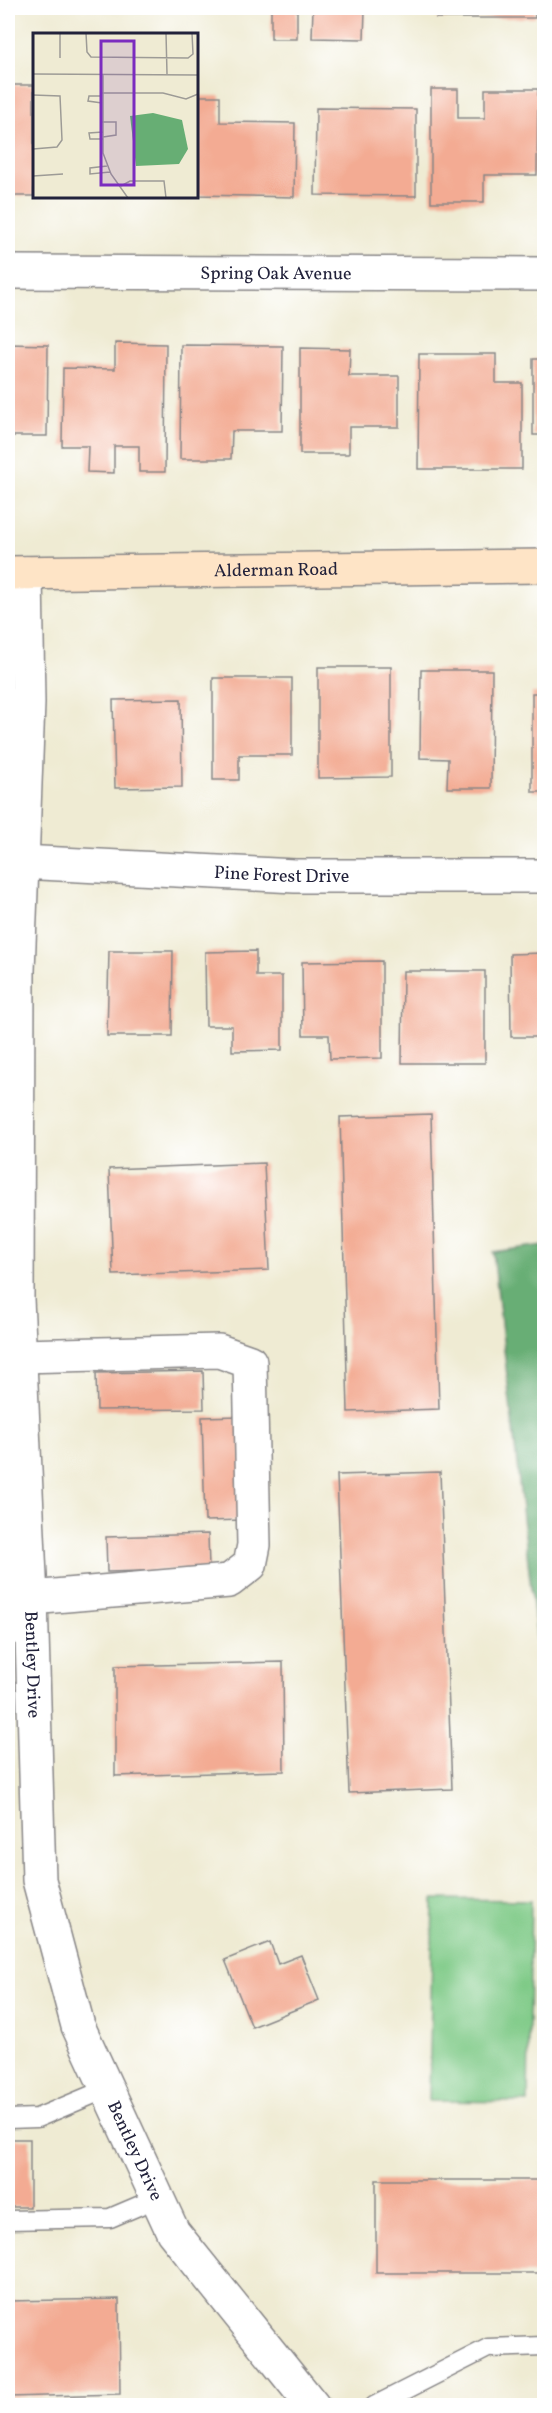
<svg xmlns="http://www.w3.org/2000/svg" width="552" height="2413" font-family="Vollkorn,serif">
<rect width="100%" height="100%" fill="#fff"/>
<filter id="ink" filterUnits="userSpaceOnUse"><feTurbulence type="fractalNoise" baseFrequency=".0167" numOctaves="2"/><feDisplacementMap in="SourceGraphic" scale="12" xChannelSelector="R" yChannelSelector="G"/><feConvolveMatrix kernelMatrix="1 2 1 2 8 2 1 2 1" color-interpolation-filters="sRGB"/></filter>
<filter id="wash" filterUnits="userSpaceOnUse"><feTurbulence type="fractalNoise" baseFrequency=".008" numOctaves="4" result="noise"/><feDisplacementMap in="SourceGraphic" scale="24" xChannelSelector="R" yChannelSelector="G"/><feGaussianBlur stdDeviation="1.35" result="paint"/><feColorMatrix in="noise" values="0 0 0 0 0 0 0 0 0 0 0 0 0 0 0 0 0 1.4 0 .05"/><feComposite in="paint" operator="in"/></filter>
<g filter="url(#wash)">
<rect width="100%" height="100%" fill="#efebd3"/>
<polygon fill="#7fca87" stroke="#507661" stroke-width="1.5" points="433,1899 531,1900 528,2102 429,2101"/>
<polygon fill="#67ae74" stroke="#446858" stroke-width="1.5" points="544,1245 544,1703 493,1252"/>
<g id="blocks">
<g fill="#f3ab93">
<polygon points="194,8 297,8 297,39 271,39 271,10 194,10"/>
<polygon points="313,8 417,8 417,12 365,11 364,39 312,38"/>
<rect x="436" y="8" width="99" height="10"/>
<rect x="8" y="85" width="26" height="111"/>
<polygon points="431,89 458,89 458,118 485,118 485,89 538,89 537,175 484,175 484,202 431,202"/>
<polygon points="196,96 220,96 220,122 295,123 294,197 196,195"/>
<polygon points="316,108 416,109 416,196 315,195"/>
<polygon points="115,343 166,344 165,472 139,472 139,446 114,446 114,473 87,472 88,446 62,446 63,368 115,369"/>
<polygon points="8,344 48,345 47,436 8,436"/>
<polygon points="181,345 283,346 282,431 232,431 231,459 180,459"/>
<polygon points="300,348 350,349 349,376 399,376 399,427 349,427 349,454 300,454"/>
<polygon points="419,354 496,354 496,383 522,383 522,469 418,469"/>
<rect x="533" y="359" width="11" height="76"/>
<polygon points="318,667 391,667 391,777 318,778"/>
<polygon points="421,670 492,670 491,788 447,788 448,759 420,758"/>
<polygon points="213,678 292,678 292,755 239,755 239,780 213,780"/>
<rect x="532" y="693" width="12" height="99"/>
<polygon points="181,699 182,787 115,788 113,700"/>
<polygon points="109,951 173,951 172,1036 107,1036"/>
<polygon points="256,951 256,976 282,976 282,1050 232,1051 232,1026 206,1026 205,952"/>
<polygon points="544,953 544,1037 511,1037 510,954"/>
<polygon points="382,961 382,1058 330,1059 329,1035 303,1035 302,962"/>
<polygon points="403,971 485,971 485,1063 402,1063"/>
<polygon points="431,1114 439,1409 348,1412 340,1117"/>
<polygon points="264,1163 269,1270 113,1275 109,1169"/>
<polygon points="203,1371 204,1409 97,1410 96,1373"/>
<polygon points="240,1416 244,1520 205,1521 202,1417"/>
<polygon points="440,1472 452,1789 349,1793 337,1475"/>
<polygon points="208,1534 209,1569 107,1572 106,1537"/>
<polygon points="283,1662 284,1771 115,1776 115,1666"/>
<polygon points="270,1942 278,1964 301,1955 319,2000 252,2027 225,1960"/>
<rect x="8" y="2139" width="22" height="68"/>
<rect x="376" y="2180" width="168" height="93"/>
<polygon points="119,2299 120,2394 8,2397 8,2301"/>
</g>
</g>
</g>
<g filter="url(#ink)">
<use href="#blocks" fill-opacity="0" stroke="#888687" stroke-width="1.5"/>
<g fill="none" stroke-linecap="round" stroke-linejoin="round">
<g stroke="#888687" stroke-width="21">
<g id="lane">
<polyline points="8,1634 32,1634"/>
<polyline points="8,2119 37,2118 106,2089"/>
<polyline points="8,2220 110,2218 157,2198"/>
<polyline points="374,2406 488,2348 544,2346"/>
</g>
</g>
<g stroke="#888687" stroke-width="36">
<g id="street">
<path id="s1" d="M8,272l536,2"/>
<path id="s2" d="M26,573l2,130 -10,268 -1,328 14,299 8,282 39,146 95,206 140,174"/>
<path id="s3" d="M21,862l274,14h249"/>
<polyline points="20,1356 219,1351 250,1362 254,1545 250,1565 229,1581 31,1598"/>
</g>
</g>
<g stroke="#888687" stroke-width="36">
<g id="secondary">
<path id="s4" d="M8,573l536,-7"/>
</g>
</g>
<use href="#lane" stroke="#fff" stroke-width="18"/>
<use href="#street" stroke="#fff" stroke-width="33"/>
<use href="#secondary" stroke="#fee4c6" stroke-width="33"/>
</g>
</g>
<g text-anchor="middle" stroke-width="4.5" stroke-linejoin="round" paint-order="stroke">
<g font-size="18" fill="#22223b" stroke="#fff">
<text dy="6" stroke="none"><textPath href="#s1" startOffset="268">Spring Oak Avenue</textPath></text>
<text dy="6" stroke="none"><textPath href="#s4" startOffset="268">Alderman Road</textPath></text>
<text dy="6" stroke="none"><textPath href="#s3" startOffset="261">Pine Forest Drive</textPath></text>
<text dy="6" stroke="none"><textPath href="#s2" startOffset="1092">Bentley Drive</textPath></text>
<text dy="6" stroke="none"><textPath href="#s2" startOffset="1596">Bentley Drive</textPath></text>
</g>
</g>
<g transform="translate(33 33)">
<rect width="165" height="165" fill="#efebd3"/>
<path d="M120,80l29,7 6,29 -9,15 -43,2 -6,-50z" fill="#67ae74"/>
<path fill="none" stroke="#9d9b96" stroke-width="1.5" d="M0,0v22M27,0v25M53,0l1,19 4,5 97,1 5,-4 -1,-21M133,0l1,41M0,41l165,1M70,42v78l8,21 17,24M69,60h61l23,6 12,-5M0,62l27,1 2,44 -5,7 -24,2M69,70l-14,-2 1,-5h13M69,89h14v13l-13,2M70,99l-14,1 1,6h13M74,133l-17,2v6l20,-2M0,143l30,-2M88,153l9,-5h34l2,17"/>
<path fill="#7b2cbf" fill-opacity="0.15" stroke="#7b2cbf" stroke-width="3" d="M68,8h33v144h-33z"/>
<rect width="165" height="165" fill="none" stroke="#22223b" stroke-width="3"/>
</g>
<rect width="552" height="2413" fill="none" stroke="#fff" stroke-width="30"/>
</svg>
